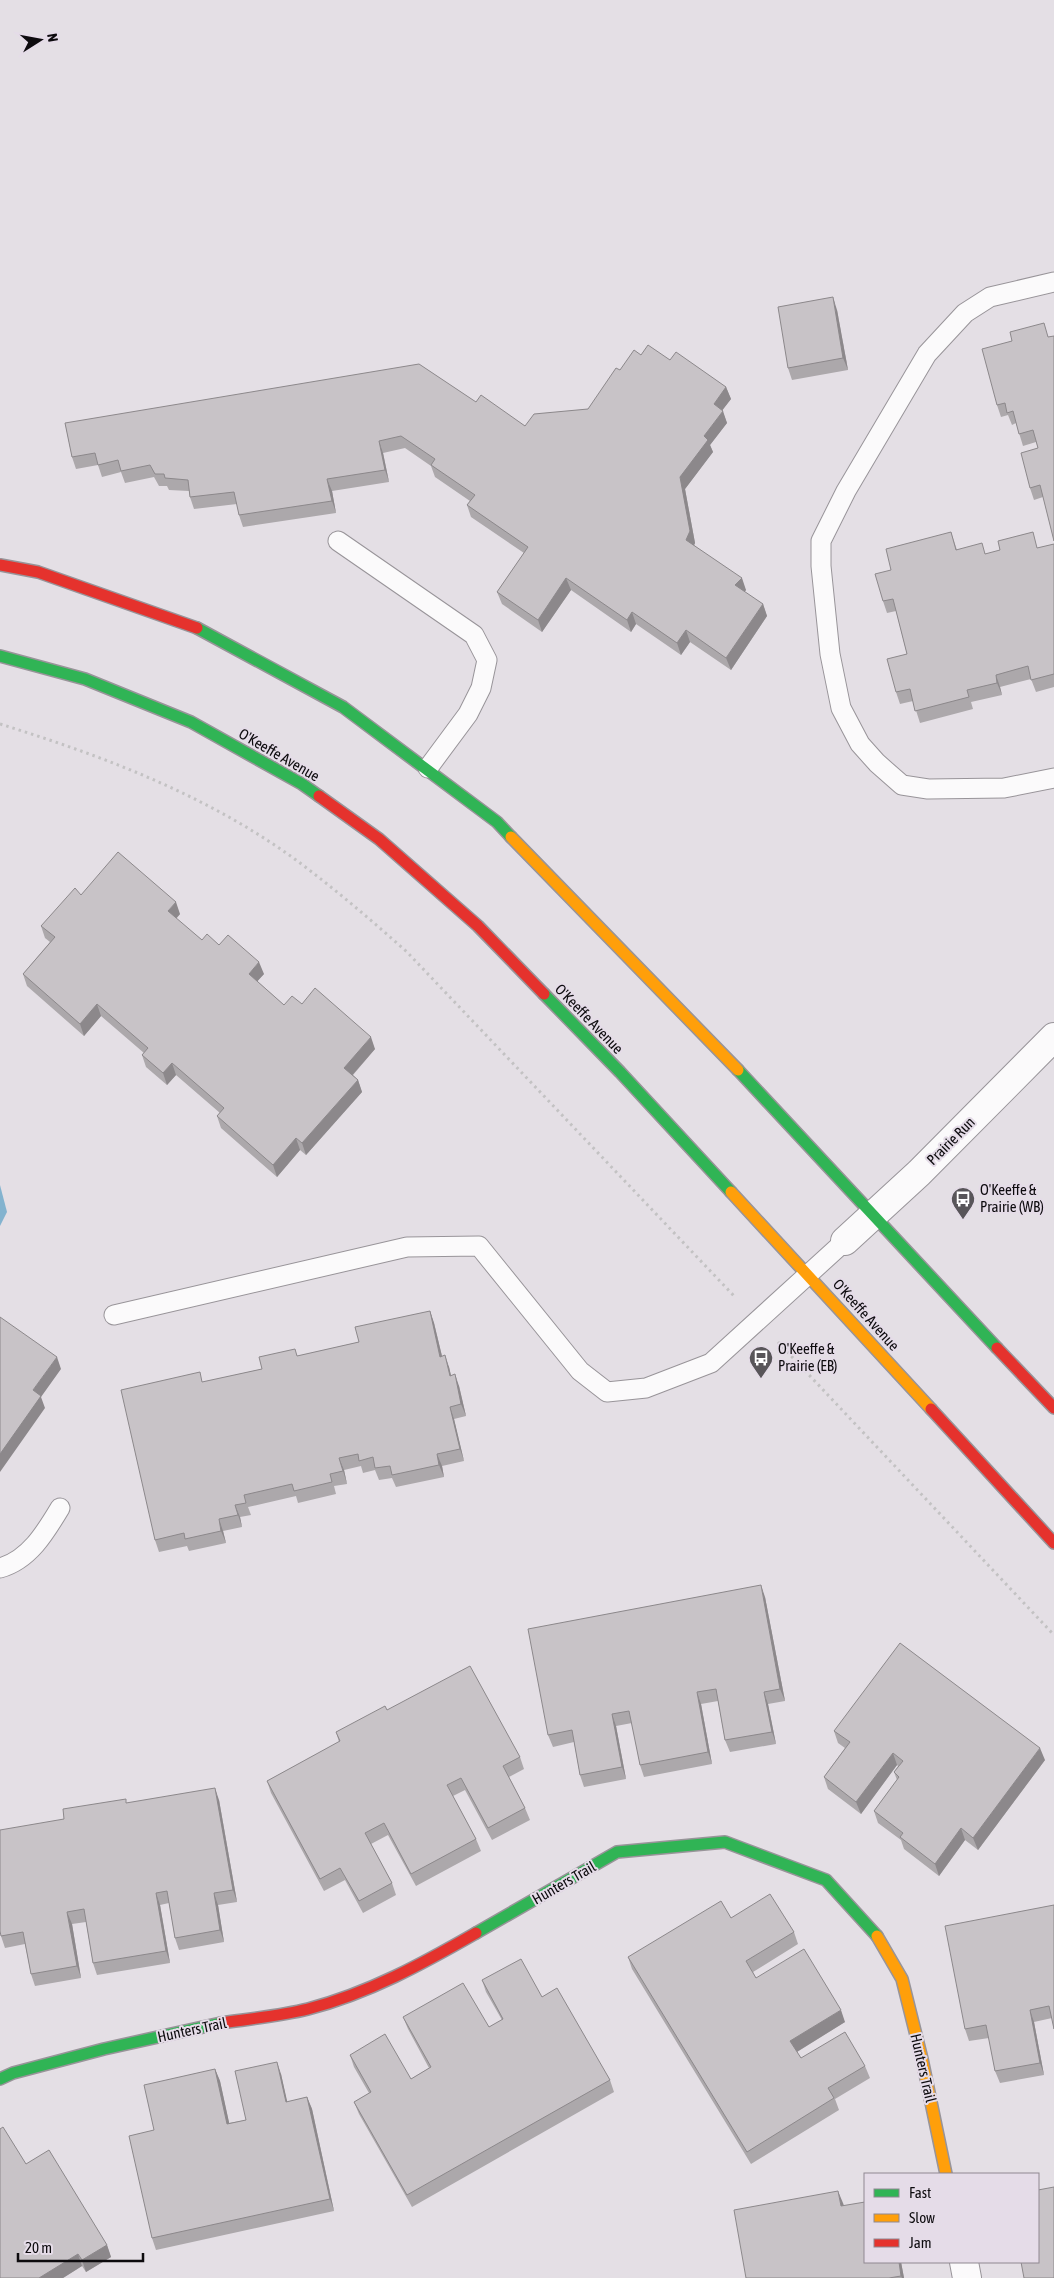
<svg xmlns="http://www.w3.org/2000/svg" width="1054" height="2278" font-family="'Asap Condensed',sans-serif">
<rect width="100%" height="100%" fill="#e4dfe5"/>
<polygon fill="#83b3cf" points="0,1185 7,1212 0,1226"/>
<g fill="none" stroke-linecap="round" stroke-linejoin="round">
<g stroke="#989499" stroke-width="21">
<g id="lane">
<polyline points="1054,282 990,297 965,313 927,354 846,491 821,541 821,566 830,654 841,708 860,744 877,763 902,785 928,789 1004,788 1054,778"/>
<polyline points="338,541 474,635 487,660 481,688 468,714 428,768"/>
<polyline points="114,1315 407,1247 479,1246 580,1371 607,1392 646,1388 711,1363 845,1241"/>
<path d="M0,1568c29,-8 45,-35 60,-60"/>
</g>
</g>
<g stroke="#989499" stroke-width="30">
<g id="street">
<polyline points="845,1241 919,1173 1054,1037"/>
<polyline points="964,2262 967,2278"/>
</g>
</g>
<g stroke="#989499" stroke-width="14">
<g id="fast">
<polyline points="197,628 343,707 497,822 511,837"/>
<polyline points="0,656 85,679 191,722 302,784 319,796"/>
<polyline points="544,994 620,1072 731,1192"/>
<polyline points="738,1070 997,1348"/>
<polyline points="476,1933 617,1852 725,1842 826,1880 877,1936"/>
<polyline points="0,2079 13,2073 104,2049 221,2023"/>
</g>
</g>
<g stroke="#989499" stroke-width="14">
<g id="slow">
<polyline points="511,837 738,1070"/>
<polyline points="731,1192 931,1409"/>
<polyline points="877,1936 902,1979 922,2059 946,2174"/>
</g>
</g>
<g stroke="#989499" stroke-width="14">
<g id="jam">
<polyline points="0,565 38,572 197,628"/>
<polyline points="319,796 379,839 478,926 544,994"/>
<polyline points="997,1348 1054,1408"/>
<polyline points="931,1409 1054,1543"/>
<path d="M221,2023c28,-4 59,-7 87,-14 61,-16 114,-45 168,-76"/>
</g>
</g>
<g stroke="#c3c2c3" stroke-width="3" stroke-dasharray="2.5 4" stroke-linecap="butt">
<path d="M0,724c103,32 207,71 296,136 39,29 75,60 111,92l329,346"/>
<polyline points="778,1342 1054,1635"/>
</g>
<use href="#lane" stroke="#fbfafb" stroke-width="19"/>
<use href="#street" stroke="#fbfafb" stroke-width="28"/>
<use href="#fast" stroke="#30b455" stroke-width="11"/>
<use href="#slow" stroke="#ff9f0a" stroke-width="11"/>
<use href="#jam" stroke="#e5322d" stroke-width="11"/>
</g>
<g fill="#aca8ab">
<polygon points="837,310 848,370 792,380 788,368"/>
<polygon points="1044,323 1043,497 1034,500 1030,488 1038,448 1036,442 1023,446 1016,423 1012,425 1008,415 1001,417 997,405 1012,341"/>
<polygon points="641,355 670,360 726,387 731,399 722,410 727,423 710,445 713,452 685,489 695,543 694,545 746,590 744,592 763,604 767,616 731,670 690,642 681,655 636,624 631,632 571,590 542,632 502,604 497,592 524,553 471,517 467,505 470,501 435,477 431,466 405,448 383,453 389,482 332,491 336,513 243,527 239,515 237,504 194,509 190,497 189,491 169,490 167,486 159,486 154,477 125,483 121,472 102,477 98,465 76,469 72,457 65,423 476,402 525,426 588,409 620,370"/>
<polygon points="951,532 957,550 986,554 1038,548 1054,544 1054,687 1036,692 1031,679 1000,687 1002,695 971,702 973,709 920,723 913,701 900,704 896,692 907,654 896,611 887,613 883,601 891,570"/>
<polygon points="81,895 180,914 176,919 202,940 219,945 264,974 257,981 284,1005 302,1004 375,1049 353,1075 358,1080 362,1092 306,1155 300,1150 277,1177 221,1128 217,1116 220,1113 176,1075 167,1085 146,1067 142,1055 144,1053 101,1016 84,1036 27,986 23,974 50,942 45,938 41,926"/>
<polygon points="430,1311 434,1323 442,1356 449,1367 451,1376 459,1386 466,1416 454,1419 464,1461 442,1466 444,1477 396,1487 392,1478 379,1480 375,1470 363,1473 361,1466 344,1470 347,1484 334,1486 336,1494 298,1503 296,1496 248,1507 251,1515 240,1517 242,1527 223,1531 226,1543 189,1551 187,1546 159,1552 155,1540 204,1382 262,1369 298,1356 359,1342"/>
<polygon points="765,1597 785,1701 768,1704 776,1744 730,1752 725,1740 718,1701 701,1704 712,1764 644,1777 640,1765 632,1723 616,1726 626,1779 584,1787 580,1775 574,1742 553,1747 548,1735"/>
<polygon points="387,1710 520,1757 524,1769 509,1777 525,1808 530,1820 492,1840 465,1790 453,1796 476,1839 481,1851 416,1886 388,1835 371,1844 392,1883 396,1895 363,1913 345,1880 324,1891 271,1793 267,1781 339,1742 336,1732"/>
<polygon points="834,1731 1045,1760 978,1850 965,1840 939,1876 904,1849 901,1840 878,1823 874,1811 897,1780 894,1772 898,1766 897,1765 861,1814 828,1789 824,1777 845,1748 838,1743"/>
<polygon points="219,1800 237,1902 218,1905 224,1942 179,1950 175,1938 169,1903 160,1905 170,1963 97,1975 93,1963 86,1922 72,1924 81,1978 35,1986 31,1974 25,1944 5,1948 1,1936 64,1819 127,1803"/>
<polygon points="1054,1905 1052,2018 1034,2022 1044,2075 1000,2083 995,2071 989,2038 969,2041 965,2029"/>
<polygon points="731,1918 794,1932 798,1944 753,1972 756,1978 845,2022 797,2052 801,2058 865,2066 870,2078 835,2099 839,2110 751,2164 632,1969 628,1957"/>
<polygon points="482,1980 542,1997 610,2080 614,2092 412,2207 359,2114 354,2102 369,2093 354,2067 350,2055 411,2079 429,2068 408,2029 403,2017 489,2027 502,2020 486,1992"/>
<polygon points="215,2069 220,2081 229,2123 246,2120 281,2074 287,2102 307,2097 312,2109 334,2211 156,2250 152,2238 154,2130"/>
<polygon points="26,2164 107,2245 111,2257 86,2272 82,2266 63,2278 0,2278"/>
<polygon points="843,2203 865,2262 901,2262 904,2278 746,2278"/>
</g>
<g fill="#8c888b">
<polygon points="833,297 837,310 848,370 843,358"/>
<polygon points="726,387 731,399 718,416 714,404"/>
<polygon points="723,411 727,423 710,445 713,452 685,489 695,543 691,552 686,540 680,477 704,436"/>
<polygon points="379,441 383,453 389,482 385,470"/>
<polygon points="327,479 332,491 336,513 332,501"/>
<polygon points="566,578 571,590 542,632 538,620"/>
<polygon points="742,578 746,590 740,598 735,585"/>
<polygon points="763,604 767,616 731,670 726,658"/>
<polygon points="632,612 636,624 631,632 627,620"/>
<polygon points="686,630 690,642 681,655 677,643"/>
<polygon points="996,675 1000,687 1002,695 997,683"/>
<polygon points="176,902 180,914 172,923 168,911"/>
<polygon points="259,962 264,974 253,986 249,974"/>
<polygon points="97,1004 101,1016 84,1036 80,1024"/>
<polygon points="371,1037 375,1049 348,1080 344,1068"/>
<polygon points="172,1063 176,1075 167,1085 163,1073"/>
<polygon points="358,1080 362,1092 306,1155 302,1143"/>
<polygon points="296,1138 300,1150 277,1177 273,1165"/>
<polygon points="430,1311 434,1323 445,1369 440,1357"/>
<polygon points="445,1355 449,1367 454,1388 450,1376"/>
<polygon points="57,1357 61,1369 41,1397 45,1408 0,1472 0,1454 33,1390"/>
<polygon points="455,1374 459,1386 466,1416 461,1404"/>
<polygon points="450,1407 454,1419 464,1461 460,1449"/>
<polygon points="437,1454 442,1466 444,1477 439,1465"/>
<polygon points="339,1458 344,1470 347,1484"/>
<polygon points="235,1505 240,1517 242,1527 238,1515"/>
<polygon points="219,1519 223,1531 226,1543 221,1531"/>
<polygon points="761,1585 765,1597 785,1701 780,1689"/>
<polygon points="697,1692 701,1704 712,1764 708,1752"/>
<polygon points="764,1692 768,1704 776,1744 772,1732"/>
<polygon points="612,1714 616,1726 626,1779 622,1767"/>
<polygon points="1040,1748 1045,1760 978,1850 973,1838"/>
<polygon points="893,1753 897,1765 861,1814 856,1802"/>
<polygon points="215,1788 219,1800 237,1902 233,1890"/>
<polygon points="961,1828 965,1840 939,1876 935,1864"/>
<polygon points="156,1893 160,1905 170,1963 166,1951"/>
<polygon points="214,1893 218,1905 224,1942 220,1930"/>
<polygon points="67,1912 72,1924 81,1978 77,1966"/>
<polygon points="841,2010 845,2022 795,2053 790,2041"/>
<polygon points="1030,2010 1034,2022 1044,2075 1040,2063"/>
<polygon points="277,2062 281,2074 290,2114 286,2102"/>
<polygon points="215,2069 220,2081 232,2136 227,2124"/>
<polygon points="307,2097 312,2109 334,2211 330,2199"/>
<polygon points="838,2191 843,2203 846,2218 841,2206"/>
<polygon points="107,2245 111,2257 86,2272 82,2260"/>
<polygon points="78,2254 82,2266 63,2278 39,2278"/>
<polygon points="899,2262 901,2262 904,2278 902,2278 901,2276"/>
</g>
<g fill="#c8c3c7" stroke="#8c888b">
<polygon points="833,297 843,358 788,368 778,307"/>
<polygon points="1044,323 1048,337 1054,336 1054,541 1040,485 1030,488 1021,453 1038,448 1033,430 1019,434 1013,411 1007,413 1005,403 997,405 982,349 1012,341 1010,332"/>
<polygon points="648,345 670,360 676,352 726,387 714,404 723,411 704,436 708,440 680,477 690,531 686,540 742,578 735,585 763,604 726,658 686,630 677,643 632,612 627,620 566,578 538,620 497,592 528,547 467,505 475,495 431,465 435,459 401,436 379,441 385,470 327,479 332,501 239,515 234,492 190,497 188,480 165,478 164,474 155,474 150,465 121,471 118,460 98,465 95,453 72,457 65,423 419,364 476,402 481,395 525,426 534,414 588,409 616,368 620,370 634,350 641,355"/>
<polygon points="951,532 956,550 982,543 985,554 1000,550 998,541 1033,532 1037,548 1054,544 1054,674 1031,680 1028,666 996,675 997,683 967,690 969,697 915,711 910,689 896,692 887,659 907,654 893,599 883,601 875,574 891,570 886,549"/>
<polygon points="118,852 176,902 168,911 202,940 207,934 219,945 228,935 259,962 249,974 284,1005 292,996 302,1004 315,988 371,1037 344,1068 358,1080 302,1143 296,1138 273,1165 217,1116 224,1108 172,1063 163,1073 142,1055 148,1048 97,1004 80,1024 23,974 55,937 41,926 75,888 81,895"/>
<polygon points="430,1311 440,1357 445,1355 450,1376 455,1374 461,1404 450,1407 460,1449 437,1454 439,1465 392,1475 390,1466 375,1468 373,1457 359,1461 358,1454 339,1458 343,1471 330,1474 332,1482 294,1491 292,1484 244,1495 246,1503 235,1505 238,1515 219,1519 221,1531 185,1539 184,1533 155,1540 121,1390 200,1372 202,1382 262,1369 259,1357 295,1349 297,1356 359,1342 355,1327"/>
<polygon points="0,1317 57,1357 33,1390 41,1396 0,1454"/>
<polygon points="761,1585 780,1689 764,1692 772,1732 725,1740 716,1689 697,1692 708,1752 640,1765 629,1711 612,1714 622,1767 580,1775 572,1730 548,1735 528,1629"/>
<polygon points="900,1643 1040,1748 973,1838 961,1828 935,1864 900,1837 903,1833 874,1811 899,1777 894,1772 903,1761 893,1753 856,1802 824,1777 850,1742 834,1731"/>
<polygon points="470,1666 520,1757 503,1766 525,1808 488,1828 461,1778 447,1785 476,1839 411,1874 384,1823 365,1833 392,1883 359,1901 340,1868 320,1879 267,1781 340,1741 336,1732 385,1706 387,1710"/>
<polygon points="215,1788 233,1890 214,1893 220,1930 175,1938 167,1891 156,1893 166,1951 93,1963 84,1909 67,1912 77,1966 31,1974 23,1932 1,1936 0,1931 0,1830 64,1819 63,1809 126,1799 126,1803"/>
<polygon points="770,1894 794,1932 746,1961 756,1978 804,1949 841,2010 790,2041 801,2058 845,2032 865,2066 828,2088 834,2098 747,2152 628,1957 721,1901 731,1918"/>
<polygon points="1054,1905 1054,2029 1049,2006 1030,2010 1040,2063 995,2071 986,2025 965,2029 945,1926"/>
<polygon points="521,1959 542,1997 557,1988 610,2080 407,2195 354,2102 371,2092 350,2055 385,2034 411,2079 431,2067 403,2017 463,1983 489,2027 503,2019 482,1980"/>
<polygon points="277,2062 286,2102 307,2097 330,2199 152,2238 129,2136 154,2130 144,2085 215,2069 227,2124 246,2120 235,2071"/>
<polygon points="3,2127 26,2164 49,2150 107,2245 82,2260 78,2254 39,2278 0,2278 0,2129"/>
<polygon points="1054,2187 1054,2278 1024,2278 1021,2262 1038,2262 1038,2190"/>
<polygon points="838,2191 841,2206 865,2202 865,2262 899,2262 901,2276 889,2278 746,2278 734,2210"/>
</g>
<defs>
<g id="bus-pin" transform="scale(1.25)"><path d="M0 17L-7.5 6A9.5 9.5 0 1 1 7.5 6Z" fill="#585559" stroke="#e5dce8"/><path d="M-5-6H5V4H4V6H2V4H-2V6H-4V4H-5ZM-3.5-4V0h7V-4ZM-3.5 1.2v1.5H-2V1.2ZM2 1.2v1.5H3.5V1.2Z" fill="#fff"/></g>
</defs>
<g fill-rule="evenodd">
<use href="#bus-pin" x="963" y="1199"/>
<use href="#bus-pin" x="761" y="1358"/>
</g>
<g text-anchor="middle" stroke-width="4" stroke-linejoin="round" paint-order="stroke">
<g font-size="15" fill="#0d0b0e" stroke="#e5dce8">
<text transform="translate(279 755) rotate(30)" y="5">O'Keeffe Avenue</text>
<text transform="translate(589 1019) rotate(46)" y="5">O'Keeffe Avenue</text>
<text transform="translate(951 1141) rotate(-45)" y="5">Prairie Run</text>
<text transform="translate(866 1315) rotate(48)" y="5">O'Keeffe Avenue</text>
<text transform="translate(564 1883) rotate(-30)" y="5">Hunters Trail</text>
<text transform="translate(192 2030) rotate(-12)" y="5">Hunters Trail</text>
<text transform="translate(923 2068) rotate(77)" y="5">Hunters Trail</text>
</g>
<g font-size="15" fill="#0d0b0e" stroke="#e5dce8" text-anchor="start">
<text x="980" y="1195">O'Keeffe &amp;<tspan x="980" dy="17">Prairie (WB)</tspan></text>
<text x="778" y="1354">O'Keeffe &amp;<tspan x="778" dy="17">Prairie (EB)</tspan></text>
</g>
</g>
<rect x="864" y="2173" width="175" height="90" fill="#e5dce8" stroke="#8f8891"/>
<rect x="874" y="2189" width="25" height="8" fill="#30b455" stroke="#8f8891"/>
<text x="909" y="2198" font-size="15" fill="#0d0b0e">Fast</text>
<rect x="874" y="2214" width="25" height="8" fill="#ff9f0a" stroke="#8f8891"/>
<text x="909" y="2223" font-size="15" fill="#0d0b0e">Slow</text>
<rect x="874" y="2239" width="25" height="8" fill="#e5322d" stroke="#8f8891"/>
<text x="909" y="2248" font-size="15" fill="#0d0b0e">Jam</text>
<g transform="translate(40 40) rotate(79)" stroke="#e5dce8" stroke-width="4" paint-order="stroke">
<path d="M0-4L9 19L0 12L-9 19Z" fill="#0d0b0e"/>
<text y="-8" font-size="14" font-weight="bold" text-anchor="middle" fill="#0d0b0e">N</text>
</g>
<path d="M18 2253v8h125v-8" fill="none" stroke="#0d0b0e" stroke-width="2.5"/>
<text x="25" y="2253" font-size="15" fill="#0d0b0e" stroke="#e5dce8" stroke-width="4" paint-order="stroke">20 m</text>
</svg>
